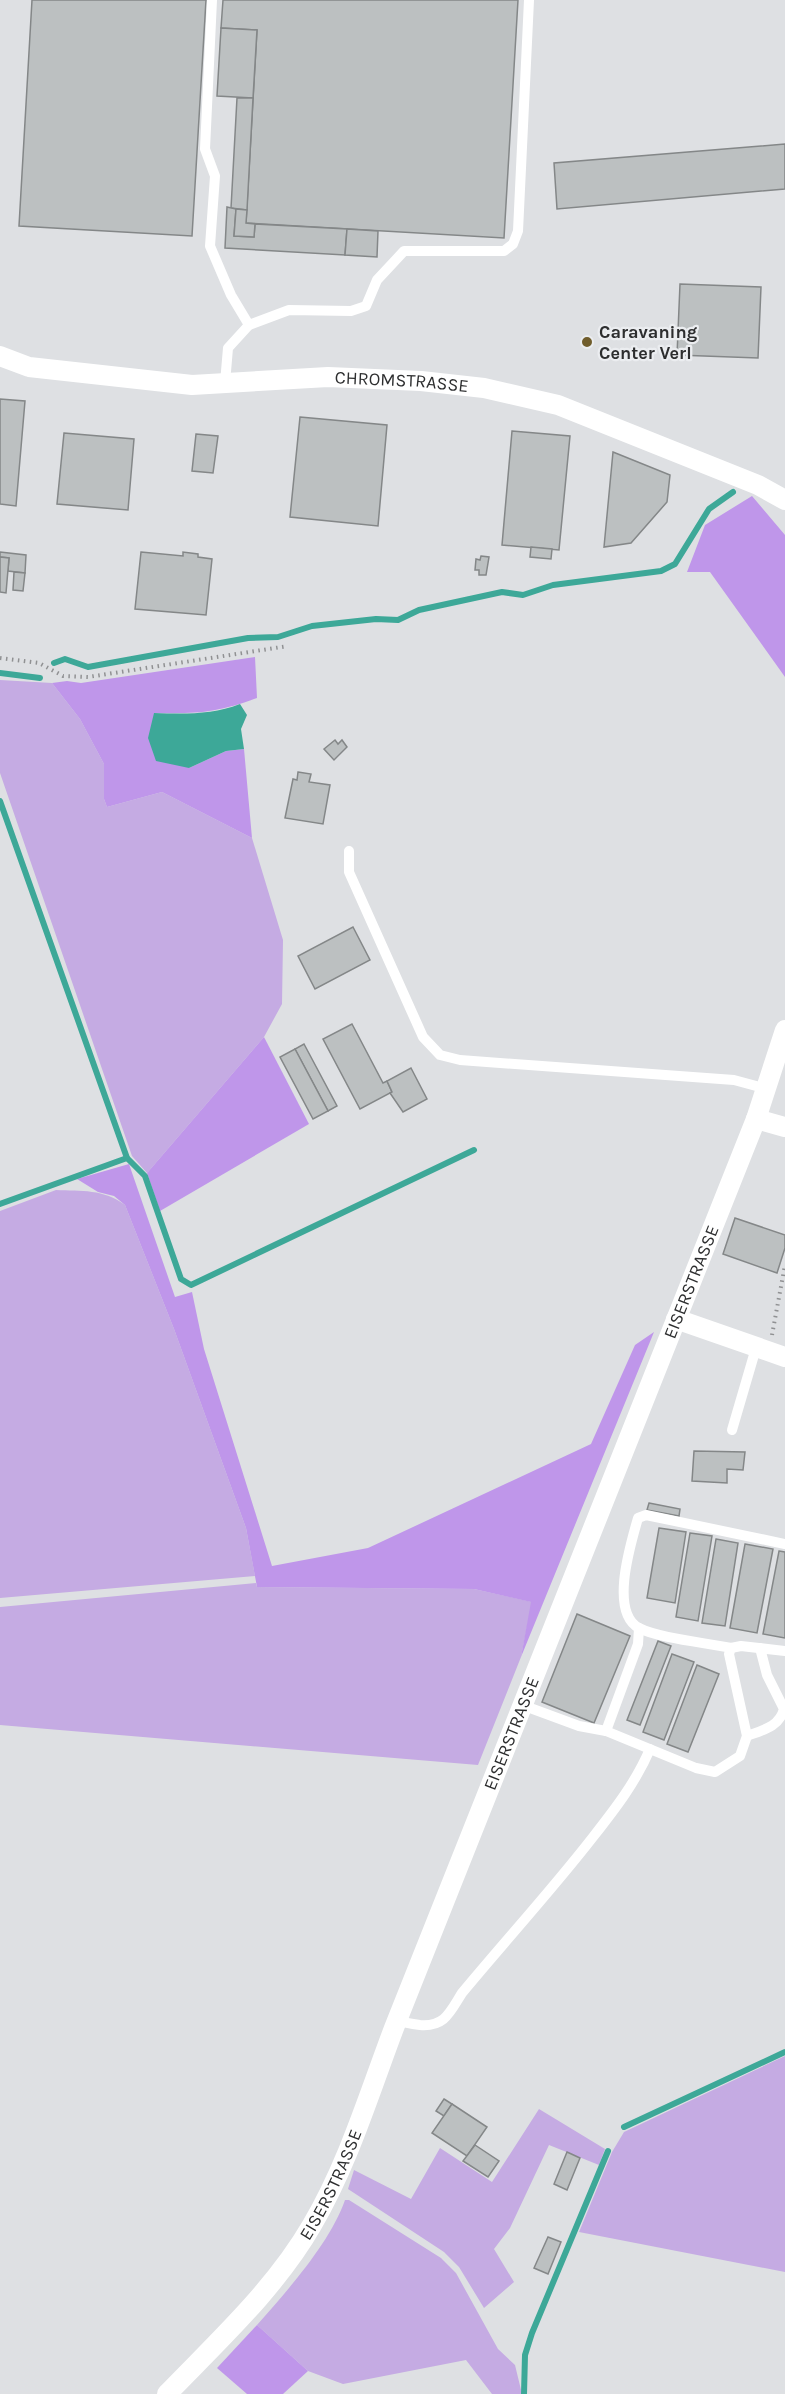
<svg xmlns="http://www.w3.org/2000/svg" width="785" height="2394" font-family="Karla,sans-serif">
<rect width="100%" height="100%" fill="#dee0e3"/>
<g fill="#c5abe3">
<polygon points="0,680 52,683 80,719 104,764 104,799 107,807 162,792 252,838 283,940 282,1004 264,1037 147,1173 132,1156 0,773"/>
<path d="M56,1190c25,1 48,-1 69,15l49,124 72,199 9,48 -255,22v-387z"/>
<polygon points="256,1583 257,1587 474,1589 532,1602 521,1657 478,1765 0,1725 0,1607"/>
<polygon points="785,2056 785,2272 579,2232 612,2152 624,2132"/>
<polygon points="539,2109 605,2149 599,2165 549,2145 510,2228 494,2249 514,2282 484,2308 459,2267 444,2252 348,2189 354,2170 411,2199 440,2148 492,2182"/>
<path d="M345,2200h4l92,58 15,15 42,76 17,16 7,29h-30l-26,-34 -123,24 -35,-13 -51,-46c30,-34 73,-82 88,-125z"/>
</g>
<g fill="#bf96ea">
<polygon points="752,496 785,535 785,677 710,572 687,572 705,525"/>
<path d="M255,657l2,41c-40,15 -60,16 -103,15l35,55 37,-17 18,-2 8,89 -90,-46 -55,15 -3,-8v-35l-24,-45 -28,-36 15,-2 14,2z"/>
<polygon points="264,1037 309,1124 160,1211 147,1173"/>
<polygon points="129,1164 175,1297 192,1292 204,1349 272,1566 368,1548 591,1444 635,1345 654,1332 521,1657 531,1602 474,1589 257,1587 246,1528 174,1329 125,1205 114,1196 98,1192 77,1179"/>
<polygon points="257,2325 308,2371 283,2394 247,2394 217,2368"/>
</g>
<path fill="#3da898" d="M240,704l7,11 -6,14 3,20 -18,2 -37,17 -33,-7 -8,-23 6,-25c30,1 58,2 86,-9z"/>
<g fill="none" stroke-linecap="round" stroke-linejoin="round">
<g stroke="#3da898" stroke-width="6">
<polyline points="54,663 65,659 88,667 248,638 278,637 312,626 376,619 398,620 419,610 502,592 523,595 553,585 661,571 675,564 709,509 733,492"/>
<polyline points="0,673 40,678"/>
<polyline points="0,801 127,1158 145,1176 181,1279 191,1285 474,1150"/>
<polyline points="0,1204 127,1158"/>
<polyline points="624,2127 785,2052"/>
<polyline points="524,2394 525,2355 532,2333 608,2151"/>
</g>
</g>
<g fill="#bcc0c1" stroke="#848788" stroke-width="1.5">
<polygon points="32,0 206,0 192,236 19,226"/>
<polygon points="223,0 518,0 504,238 246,223 257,30 221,28"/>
<polygon points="221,28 257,30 253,98 217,96"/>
<polygon points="237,98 253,98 247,210 231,208"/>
<polygon points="785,144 785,189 557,209 554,163"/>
<polygon points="227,207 236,209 234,236 254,237 255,224 347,229 345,255 225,248"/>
<polygon points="236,209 247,210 246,223 255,224 254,237 234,236"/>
<polygon points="347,229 378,231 377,257 345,255"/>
<polygon points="680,284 761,287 758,358 677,355"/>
<polygon points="0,399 25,401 16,506 0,504"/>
<polygon points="300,417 387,425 378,526 290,517"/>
<polygon points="512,431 570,436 559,550 502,545"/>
<polygon points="64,433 134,439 128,510 57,504"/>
<polygon points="196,434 218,436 213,473 192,471"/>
<polygon points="613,452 670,475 667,502 631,543 604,547"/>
<polygon points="531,547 552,549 551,559 530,557"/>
<polygon points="0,552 26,555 25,573 8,571 9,558 0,557"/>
<polygon points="141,552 183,556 183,552 198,554 198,557 212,559 206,615 135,609"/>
<polygon points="481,556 489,557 486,575 479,575 479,570 475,570 476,559 480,560"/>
<polygon points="0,557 9,558 6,593 0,592"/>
<polygon points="14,572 25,573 23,591 13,590"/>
<polygon points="335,740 338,744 342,740 347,747 334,760 324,749"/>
<polygon points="298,772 311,774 309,782 330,785 323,824 285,818 293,779 297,780"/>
<polygon points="353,927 370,960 315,989 298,956"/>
<polygon points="352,1024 383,1083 387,1081 392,1092 360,1109 323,1039"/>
<polygon points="304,1044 337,1106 328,1111 295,1049"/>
<polygon points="295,1049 328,1111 313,1119 280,1057"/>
<polygon points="411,1068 427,1099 403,1112 390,1093 392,1092 387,1081"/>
<polygon points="735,1218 785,1235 785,1248 777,1273 723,1254"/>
<polygon points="694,1451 745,1452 743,1470 727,1469 727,1483 692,1481"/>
<polygon points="649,1503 680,1509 679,1516 647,1510"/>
<polygon points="659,1528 686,1532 675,1603 647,1598"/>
<polygon points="690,1533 712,1536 698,1621 676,1617"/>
<polygon points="716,1539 738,1543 725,1626 702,1623"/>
<polygon points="745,1544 773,1549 757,1633 730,1628"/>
<polygon points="779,1551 785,1552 785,1638 763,1634"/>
<polygon points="577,1614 630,1636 594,1723 542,1702"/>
<polygon points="658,1641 671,1646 640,1725 627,1720"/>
<polygon points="672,1654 694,1662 664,1740 643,1732"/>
<polygon points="697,1665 719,1674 688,1752 667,1744"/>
<polygon points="444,2099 452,2104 444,2116 436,2111"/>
<polygon points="452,2104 487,2127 467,2156 432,2133"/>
<polygon points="475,2145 499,2161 488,2177 463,2161"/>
<polygon points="567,2152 580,2158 567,2190 554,2184"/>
<polygon points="548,2237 561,2242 548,2274 534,2268"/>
</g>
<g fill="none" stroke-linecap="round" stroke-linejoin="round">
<g stroke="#909193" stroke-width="4" stroke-dasharray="1.5 4.5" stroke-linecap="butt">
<polyline points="0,658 39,663 63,676 88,677 288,646"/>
<polyline points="772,1335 785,1265"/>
</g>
<g stroke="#fff" stroke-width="10">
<polyline points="212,0 205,149 215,176 210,246 231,295 249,325"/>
<polyline points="225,383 228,348 249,325 289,310 351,311 366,306 377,280 404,251 504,251 513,244 518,231 529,0"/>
<polyline points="349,851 349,872 423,1037 440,1055 460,1060 734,1080 767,1089"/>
<polyline points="732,1430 756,1348"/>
<path d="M731,1648c-23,-5 -73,-10 -92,-20 -30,-16 -8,-85 -1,-110l8,-3 139,29"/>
<polyline points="522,1705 579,1726 606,1731 696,1768 715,1772 740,1756 747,1736 729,1654 731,1648 741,1646 785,1651"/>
<polyline points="606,1731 638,1644 639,1628"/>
<path d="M747,1736c16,-6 32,-9 37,-27l-17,-34 -7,-27"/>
<path d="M397,2020c8,3 15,4 23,5 25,2 30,-13 42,-32 43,-52 89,-102 131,-156 22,-28 43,-55 57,-88"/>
</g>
<g stroke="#fff" stroke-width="20">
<path id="s1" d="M0,356l29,11 163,18 136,-8 93,4 63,7 74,17 200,80 27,15"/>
<polyline points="756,1119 785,1127"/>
<polyline points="676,1319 785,1357"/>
<path id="s2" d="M167,2394c51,-53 108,-105 145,-169 36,-61 57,-131 82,-197l362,-909 29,-89"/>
</g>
</g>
<circle fill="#705d2c" stroke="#ebedf0" stroke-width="2" cx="587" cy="342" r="6"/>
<g text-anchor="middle" stroke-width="4.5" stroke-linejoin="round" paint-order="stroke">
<g font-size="18" font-weight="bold" fill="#2d2e2f" stroke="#ebedf0" text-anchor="start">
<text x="599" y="338">Caravaning<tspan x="599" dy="21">Center Verl</tspan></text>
</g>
<g font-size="18" fill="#2d2e2f" stroke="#ebedf0">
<text dy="6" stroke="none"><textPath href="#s1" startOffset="405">CHROMSTRASSE</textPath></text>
<text dy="6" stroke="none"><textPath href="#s2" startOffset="1240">EISERSTRASSE</textPath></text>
<text dy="6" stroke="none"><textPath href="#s2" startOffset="754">EISERSTRASSE</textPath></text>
<text dy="6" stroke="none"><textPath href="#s2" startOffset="268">EISERSTRASSE</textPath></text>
</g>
</g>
</svg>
